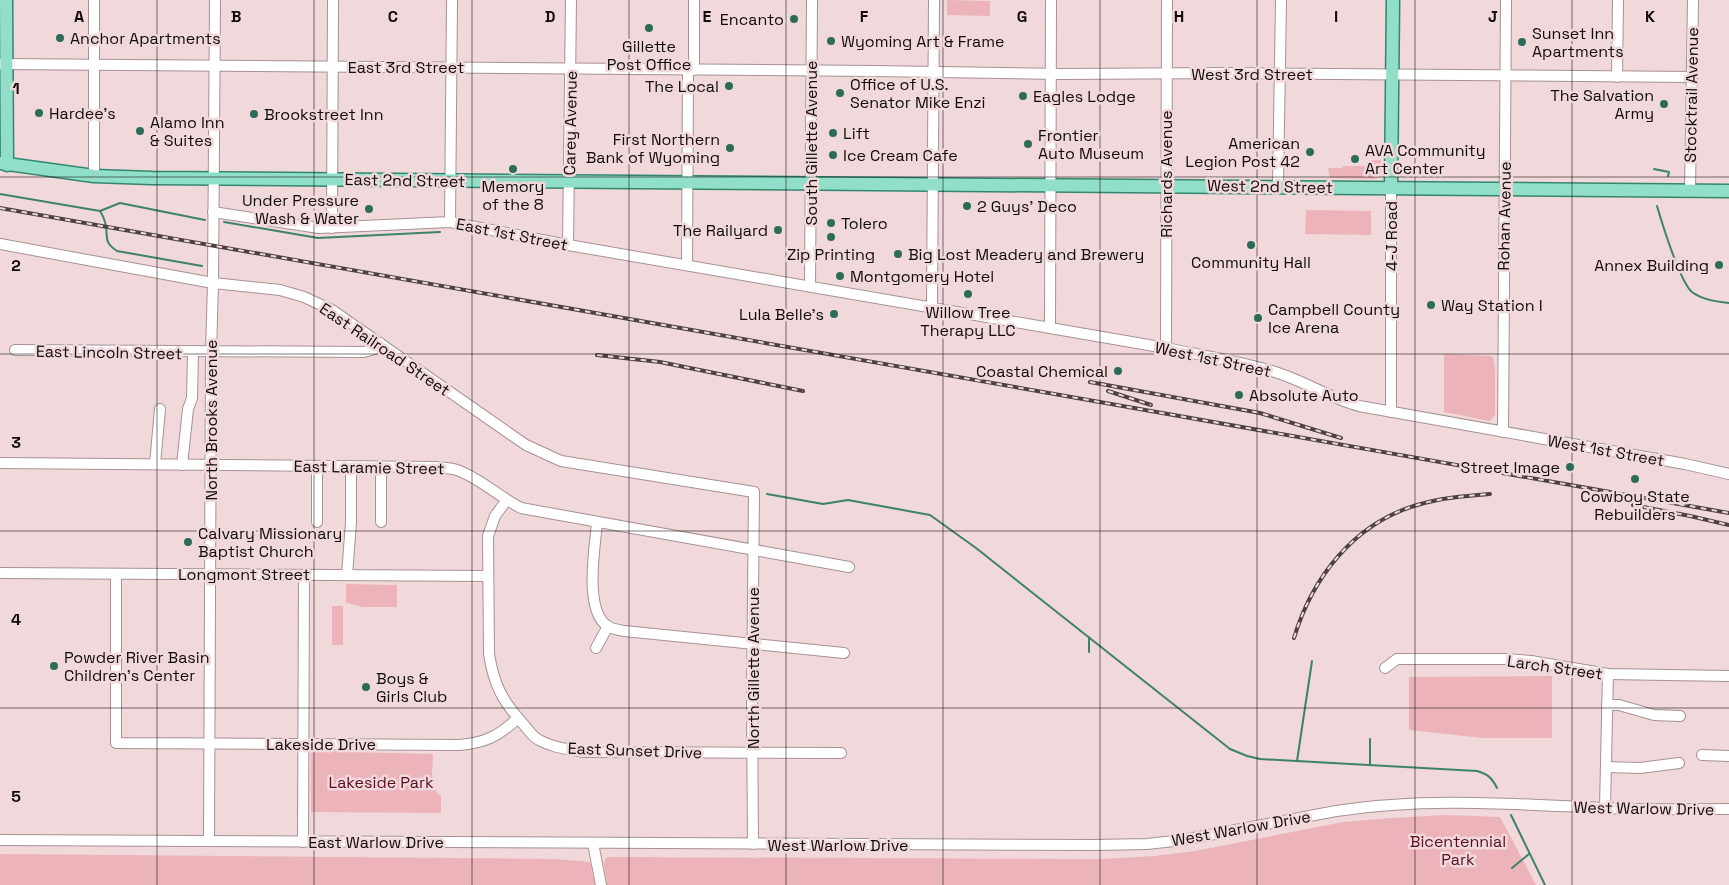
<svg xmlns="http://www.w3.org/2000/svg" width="1729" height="885" font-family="'Space Grotesk',sans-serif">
<rect width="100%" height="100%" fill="#f0d8db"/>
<g fill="#ecb3ba">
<polygon points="947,0 990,1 990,16 947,15"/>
<path d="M1371,160h10c0,7 2,16 -6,19l-45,-1 -2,-10h14l1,-2h28z"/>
<polygon points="1306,210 1371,211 1371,235 1305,234"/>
<polygon points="1444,354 1490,356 1493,357 1495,369 1495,415 1490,421 1444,412"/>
<polygon points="346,584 397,585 397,607 363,607 346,603"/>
<rect x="332" y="606" width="11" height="39"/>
<polygon points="1552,676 1552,738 1483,738 1409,730 1409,677"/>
<path d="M313,751l120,3c0,13 -5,35 8,42v17l-130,-1v-58z"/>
<polygon points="1443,815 1500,817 1536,885 607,885 604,864 605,859 608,857 1102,859 1154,856 1195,851 1343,822 1392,818"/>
<polygon points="0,854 555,859 590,862 595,885 0,885"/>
</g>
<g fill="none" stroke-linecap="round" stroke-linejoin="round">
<g stroke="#3e826c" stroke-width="2">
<polyline points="1654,169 1669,172 1668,176"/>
<path d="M0,194l100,17c2,3 4,7 5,11 4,14 -3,19 12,29l85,15"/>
<path d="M1657,206c5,17 23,76 35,86 9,7 26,10 37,11"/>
<polyline points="100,211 120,203 205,220"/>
<polyline points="224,222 318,238 440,232"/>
<path d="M767,494l56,10 25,-4 82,15 46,33 254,201 17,7 13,3 217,12c11,3 15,7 20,17"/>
<polyline points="1089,652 1089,637"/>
<polyline points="1297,761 1312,661"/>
<polyline points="1370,764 1370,739"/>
<polyline points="1511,815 1545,885"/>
<polyline points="1512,868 1529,854"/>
</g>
<g stroke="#a79193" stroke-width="12">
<g id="minor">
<polyline points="694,0 694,70"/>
<polyline points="0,64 874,71 1062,74 1225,73 1692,77"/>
<polyline points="1617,77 1618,0"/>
<polyline points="94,176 94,0"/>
<polyline points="1278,187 1281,0"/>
<polyline points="1690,190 1693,0"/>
<path d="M213,212l106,16 131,-6 118,23 598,103c37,8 76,13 112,25 28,9 52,25 81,33l326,58 44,10"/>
<polyline points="450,222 452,0"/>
<polyline points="332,228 333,0"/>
<polyline points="0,244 213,283 280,290 304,297 332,310 526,445 561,461 754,492 752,701 753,844"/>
<polyline points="568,245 571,0"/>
<polyline points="687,265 688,70"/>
<polyline points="810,286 812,0"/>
<polyline points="932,307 934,0"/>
<polyline points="1050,328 1051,0"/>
<polyline points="1166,348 1167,0"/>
<polyline points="15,350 364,352 374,349 380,343"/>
<polyline points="1391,412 1391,187"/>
<polyline points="1503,432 1506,0"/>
<path d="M0,463l437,4c7,1 14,1 20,3 23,8 42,27 64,38l328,59"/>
<polyline points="155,464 160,409"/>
<polyline points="182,465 188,409 192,398 193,353"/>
<path d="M506,501l-11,15 -7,20 1,118c5,32 14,48 36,72 4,5 8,11 14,14 14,8 29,9 45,12l257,1"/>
<polyline points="317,522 317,466"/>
<polyline points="381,522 381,466"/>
<path d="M597,523c-2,24 -14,90 12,104 4,2 10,3 15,4l220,22"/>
<polyline points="0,573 488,576"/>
<path d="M116,574v169l343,2c26,-2 40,-9 59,-27"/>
<polyline points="347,575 351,522 351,466"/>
<polyline points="596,648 608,626"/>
<polyline points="1385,668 1397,659 1505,659 1531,661 1608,674 1729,676"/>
<polyline points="1607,705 1619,705 1654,715 1680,716"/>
<polyline points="1702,755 1729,756"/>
<polyline points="1606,767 1640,768 1679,763"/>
<polyline points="1605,808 1608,674"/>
<path d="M0,840l1096,5 51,-1 36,-4 153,-29c90,-14 177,-7 267,-3 42,2 84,1 126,1"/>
<polyline points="209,841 211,353 213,283 215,0"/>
<polyline points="303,842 304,575"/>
<polyline points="593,843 601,885"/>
</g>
</g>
<g stroke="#34876f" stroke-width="15">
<g id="major">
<polyline points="6,0 7,165"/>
<polyline points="0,163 94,176 152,178 1729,191"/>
<polyline points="1391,187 1393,0"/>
</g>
</g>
<use href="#minor" stroke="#fff" stroke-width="10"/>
<use href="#major" stroke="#91dfc9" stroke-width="12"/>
<g stroke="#4d4142" stroke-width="4">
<g id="rail">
<polyline points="0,208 1729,513"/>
<polyline points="597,355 660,362 803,391"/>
<polyline points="1090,382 1260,413 1341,438"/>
<polyline points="1108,391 1151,405"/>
<polyline points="1633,505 1690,516 1729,525"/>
<path d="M1294,638c18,-60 59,-113 120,-132 25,-8 50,-10 76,-12"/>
</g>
</g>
<use href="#rail" stroke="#f0d8db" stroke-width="2" stroke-dasharray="5.5" stroke-linecap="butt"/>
</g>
<path fill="none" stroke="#110a0a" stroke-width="1" stroke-opacity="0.55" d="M157,0v885M314,0v885M472,0v885M629,0v885M786,0v885M943,0v885M1100,0v885M1257,0v885M1415,0v885M1572,0v885M0,177h1729M0,354h1729M0,531h1729M0,708h1729"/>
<g fill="#2c6b58" stroke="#f0d8db" stroke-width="2">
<circle cx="794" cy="19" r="5"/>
<circle cx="649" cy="28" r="5"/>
<circle cx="60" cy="38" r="5"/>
<circle cx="831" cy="41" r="5"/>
<circle cx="1522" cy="42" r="5"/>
<circle cx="729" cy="86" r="5"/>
<circle cx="840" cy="93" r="5"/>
<circle cx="1023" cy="96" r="5"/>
<circle cx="1664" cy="104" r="5"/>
<circle cx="39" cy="113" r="5"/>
<circle cx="254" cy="114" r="5"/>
<circle cx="140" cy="131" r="5"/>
<circle cx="833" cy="133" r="5"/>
<circle cx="1028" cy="144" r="5"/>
<circle cx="730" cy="148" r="5"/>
<circle cx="1310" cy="152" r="5"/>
<circle cx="833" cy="155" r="5"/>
<circle cx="1355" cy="159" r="5"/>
<circle cx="513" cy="169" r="5"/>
<circle cx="967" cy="206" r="5"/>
<circle cx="369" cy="209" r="5"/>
<circle cx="831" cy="223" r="5"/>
<circle cx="778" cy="230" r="5"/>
<circle cx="831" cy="237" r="5"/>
<circle cx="1251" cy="245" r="5"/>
<circle cx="898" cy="254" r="5"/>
<circle cx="1719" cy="265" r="5"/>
<circle cx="840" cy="276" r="5"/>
<circle cx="968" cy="294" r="5"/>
<circle cx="1431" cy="305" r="5"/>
<circle cx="834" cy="314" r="5"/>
<circle cx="1258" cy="318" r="5"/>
<circle cx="1118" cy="371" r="5"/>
<circle cx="1239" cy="395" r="5"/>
<circle cx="1570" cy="467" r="5"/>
<circle cx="1635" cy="479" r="5"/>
<circle cx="188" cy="542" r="5"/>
<circle cx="54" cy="666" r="5"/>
<circle cx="366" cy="687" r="5"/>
</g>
<g text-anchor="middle" stroke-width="5" stroke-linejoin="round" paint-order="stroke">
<g font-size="16" fill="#110a0a" stroke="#f0d8db" text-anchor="start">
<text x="784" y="25" text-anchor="end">Encanto</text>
<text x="1532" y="39">Sunset Inn<tspan x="1532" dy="18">Apartments</tspan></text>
<text x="70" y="44">Anchor Apartments</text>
<text x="841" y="47">Wyoming Art &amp; Frame</text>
<text x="649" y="52" text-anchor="middle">Gillette<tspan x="649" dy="18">Post Office</tspan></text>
<text x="850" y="90">Office of U.S.<tspan x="850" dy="18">Senator Mike Enzi</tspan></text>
<text x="719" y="92" text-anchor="end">The Local</text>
<text x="1654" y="101" text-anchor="end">The Salvation<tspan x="1654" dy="18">Army</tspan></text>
<text x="1033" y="102">Eagles Lodge</text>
<text x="49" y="119">Hardee's</text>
<text x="264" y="120">Brookstreet Inn</text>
<text x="150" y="128">Alamo Inn<tspan x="150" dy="18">&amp; Suites</tspan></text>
<text x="843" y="139">Lift</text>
<text x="1038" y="141">Frontier<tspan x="1038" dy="18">Auto Museum</tspan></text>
<text x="720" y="145" text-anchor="end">First Northern<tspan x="720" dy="18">Bank of Wyoming</tspan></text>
<text x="1300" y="149" text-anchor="end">American<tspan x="1300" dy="18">Legion Post 42</tspan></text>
<text x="1365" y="156">AVA Community<tspan x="1365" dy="18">Art Center</tspan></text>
<text x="843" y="161">Ice Cream Cafe</text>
<text x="513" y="192" text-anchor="middle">Memory<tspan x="513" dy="18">of the 8</tspan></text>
<text x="359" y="206" text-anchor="end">Under Pressure<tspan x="359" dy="18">Wash &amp; Water</tspan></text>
<text x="977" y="212">2 Guys' Deco</text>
<text x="841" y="229">Tolero</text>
<text x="768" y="236" text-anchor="end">The Railyard</text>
<text x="831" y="260" text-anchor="middle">Zip Printing</text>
<text x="908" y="260">Big Lost Meadery and Brewery</text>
<text x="1251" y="268" text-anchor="middle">Community Hall</text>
<text x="1709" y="271" text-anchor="end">Annex Building</text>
<text x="850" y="282">Montgomery Hotel</text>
<text x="1441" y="311">Way Station I</text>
<text x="1268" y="315">Campbell County<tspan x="1268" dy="18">Ice Arena</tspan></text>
<text x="968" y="318" text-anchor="middle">Willow Tree<tspan x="968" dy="18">Therapy LLC</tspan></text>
<text x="824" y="320" text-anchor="end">Lula Belle's</text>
<text x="1108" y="377" text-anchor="end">Coastal Chemical</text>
<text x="1249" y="401">Absolute Auto</text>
<text x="1560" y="473" text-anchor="end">Street Image</text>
<text x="1635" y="502" text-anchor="middle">Cowboy State<tspan x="1635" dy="18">Rebuilders</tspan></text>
<text x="198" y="539">Calvary Missionary<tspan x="198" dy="18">Baptist Church</tspan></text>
<text x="64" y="663">Powder River Basin<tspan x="64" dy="18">Children's Center</tspan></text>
<text x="376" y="684">Boys &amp;<tspan x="376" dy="18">Girls Club</tspan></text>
</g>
<g font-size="16" fill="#110a0a" stroke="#f0d8db">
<text x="406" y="73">East 3rd Street</text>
<text x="1252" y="80">West 3rd Street</text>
<text transform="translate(1691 95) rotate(-89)" y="6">Stocktrail Avenue</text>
<text transform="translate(570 123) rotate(-89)" y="6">Carey Avenue</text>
<text transform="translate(811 143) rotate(-90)" y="6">South Gillette Avenue</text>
<text transform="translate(1166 174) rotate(-90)" y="6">Richards Avenue</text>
<text transform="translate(405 180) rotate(1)" y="6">East 2nd Street</text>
<text transform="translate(1270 186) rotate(1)" y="6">West 2nd Street</text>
<text transform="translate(1504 216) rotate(-89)" y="6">Rohan Avenue</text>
<text transform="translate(512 234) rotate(11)" y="6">East 1st Street</text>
<text transform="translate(1391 236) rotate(-90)" y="6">4-J Road</text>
<text transform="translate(385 349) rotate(34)" y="6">East Railroad Street</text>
<text transform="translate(109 352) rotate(1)" y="6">East Lincoln Street</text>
<text transform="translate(1213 359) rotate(12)" y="6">West 1st Street</text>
<text transform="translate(211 420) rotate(-90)" y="6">North Brooks Avenue</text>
<text transform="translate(1606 450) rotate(10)" y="6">West 1st Street</text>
<text transform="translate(369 467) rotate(1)" y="6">East Laramie Street</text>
<text x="244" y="580">Longmont Street</text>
<text transform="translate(1555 667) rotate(8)" y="6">Larch Street</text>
<text transform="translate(753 668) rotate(-90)" y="6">North Gillette Avenue</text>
<text x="321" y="750">Lakeside Drive</text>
<text transform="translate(635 750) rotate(2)" y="6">East Sunset Drive</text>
<text transform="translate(1644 808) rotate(1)" y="6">West Warlow Drive</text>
<text transform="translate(1241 828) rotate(-10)" y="6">West Warlow Drive</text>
<text x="376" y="848">East Warlow Drive</text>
<text x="838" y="851">West Warlow Drive</text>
</g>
<g font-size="16" fill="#590c22" stroke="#f0d8db">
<text x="381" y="788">Lakeside Park</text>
<text x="1458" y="847">Bicentennial<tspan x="1458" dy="18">Park</tspan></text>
</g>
</g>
<g font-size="16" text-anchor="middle" font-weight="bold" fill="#110a0a" stroke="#f0d8db" stroke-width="5" stroke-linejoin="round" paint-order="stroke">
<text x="79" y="22">A</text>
<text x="236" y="22">B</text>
<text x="393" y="22">C</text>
<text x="550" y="22">D</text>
<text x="707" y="22">E</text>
<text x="864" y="22">F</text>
<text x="1022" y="22">G</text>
<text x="1179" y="22">H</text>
<text x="1336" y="22">I</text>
<text x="1493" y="22">J</text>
<text x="1650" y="22">K</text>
<text x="16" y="94">1</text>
<text x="16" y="271">2</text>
<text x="16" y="448">3</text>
<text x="16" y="625">4</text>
<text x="16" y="802">5</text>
</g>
</svg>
